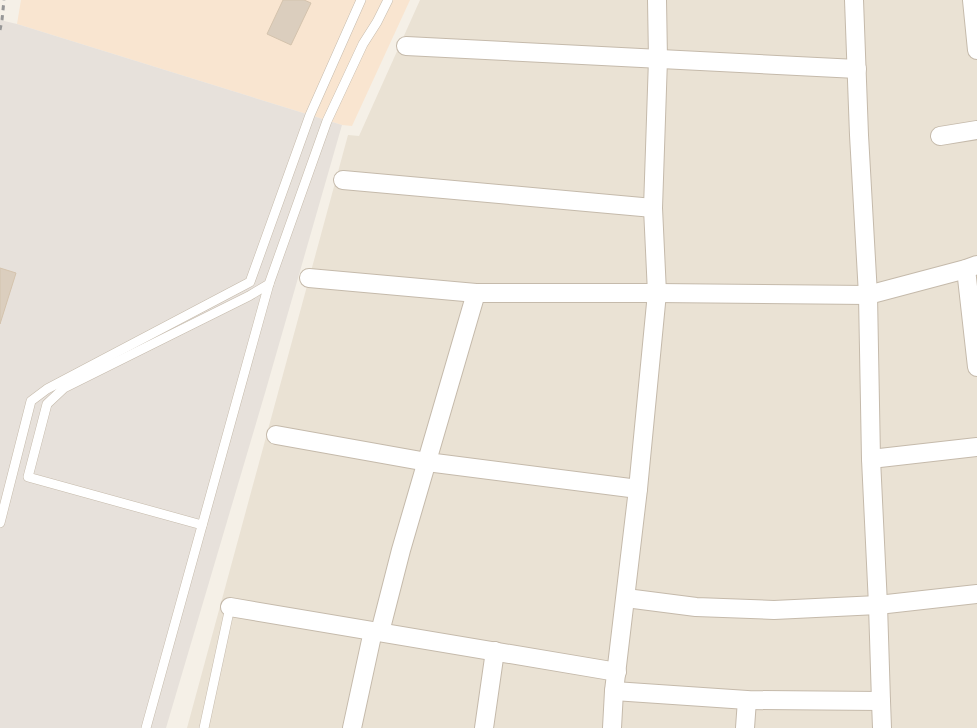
<svg xmlns="http://www.w3.org/2000/svg" width="977" height="728" font-family="'Asap Condensed',sans-serif">
<rect width="100%" height="100%" fill="#f5f0e7"/>
<polygon fill="#eae2d4" points="420,0 977,0 977,728 187,728 348,135 359,136"/>
<polygon fill="#f9e5d0" points="21,0 410,0 352,126 342,125 17,24"/>
<polygon fill="#e7e1db" points="0,20 17,24 342,125 265,393 166,728 0,728"/>
<g fill="#dbcebe" stroke="#d4c3ad">
<polygon points="283,0 304,0 311,3 291,45 267,34"/>
<polygon points="0,268 16,273 0,324"/>
</g>
<g fill="none" stroke-linecap="round" stroke-linejoin="round">
<g stroke="#c5baab" stroke-width="10">
<g id="service">
<polyline points="0,523 31,401 47,389 250,282 310,115 361,0"/>
<polyline points="202,525 28,477 47,404 64,388 249,296 269,284 327,121 363,44 377,22 388,0"/>
<polyline points="146,728 269,284"/>
<polyline points="204,728 230,607"/>
</g>
</g>
<g stroke="#c5baab" stroke-width="20">
<g id="minor">
<polyline points="854,0 859,135 868,295 871,459 878,605 881,701 882,728"/>
<polyline points="972,0 977,50"/>
<polyline points="406,46 857,69"/>
<polyline points="940,136 977,130"/>
<polyline points="343,180 653,208"/>
<polyline points="966,269 977,367"/>
<polyline points="309,278 476,293 657,293 868,295 966,269 977,265"/>
<polyline points="276,435 427,462 638,489"/>
<polyline points="871,459 977,447"/>
<polyline points="626,598 696,607 774,610 878,605 977,594"/>
<polyline points="230,607 617,672"/>
<polyline points="380,632 401,550 476,293"/>
<polyline points="614,691 747,700 881,701"/>
<polyline points="352,728 373,631"/>
<polyline points="484,728 495,651"/>
<polyline points="612,728 614,691 638,489 657,293 653,208 658,59 657,0"/>
<polyline points="745,728 747,700"/>
</g>
</g>
<use href="#service" stroke="#fff" stroke-width="9"/>
<use href="#minor" stroke="#fff" stroke-width="18"/>
<polyline stroke="#979797" stroke-width="3" stroke-dasharray="5 5" stroke-linecap="butt" points="0,30 2,20 4,0"/>
</g>
</svg>
